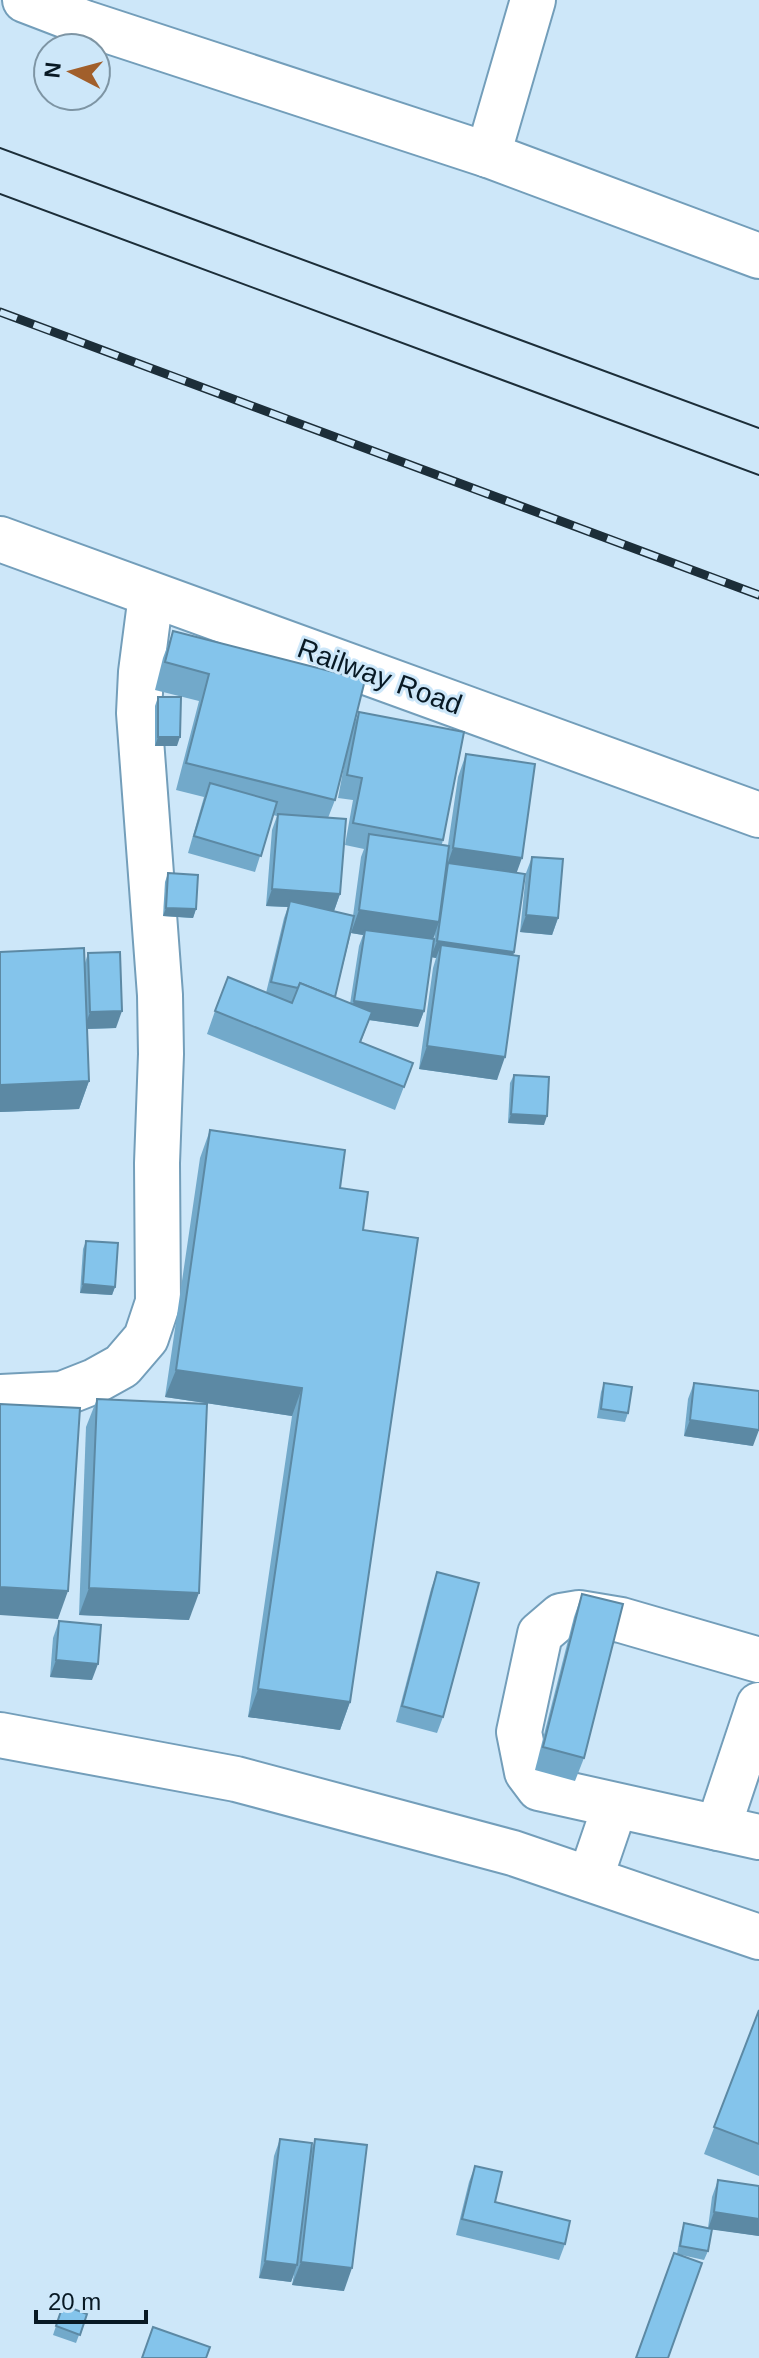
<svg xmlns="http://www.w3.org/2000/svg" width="759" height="2358" font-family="Arial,sans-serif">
<rect width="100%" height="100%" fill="#cde7f9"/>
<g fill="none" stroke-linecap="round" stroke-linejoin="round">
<g stroke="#739eba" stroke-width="48">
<g id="minor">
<polyline points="25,0 85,23 488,155 759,256"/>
<polyline points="488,155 533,0"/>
<polyline points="0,539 759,815"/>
<polyline points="0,1397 62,1394 95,1381 122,1366 146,1338 158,1302 157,1163 161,1054 160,995 139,713 141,672 151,595"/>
<polyline points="759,1660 621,1620 579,1613 561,1616 540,1634 519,1732 527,1772 539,1788 759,1837"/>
<polyline points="0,1735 236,1779 513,1853 759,1937"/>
<polyline points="718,1828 759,1705"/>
<polyline points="590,1879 615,1806"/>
</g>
</g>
<use href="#minor" stroke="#fff" stroke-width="44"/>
<g stroke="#1c2e39" stroke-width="2">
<polyline points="0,148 759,428"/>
<polyline points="0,194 759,475"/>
</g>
<g stroke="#1c2e39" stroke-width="9">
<polyline id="rail" points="0,312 759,595"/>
</g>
<use href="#rail" stroke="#cde7f9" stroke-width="6" stroke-dasharray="18" stroke-linecap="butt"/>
</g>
<g fill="#72a9ca" fill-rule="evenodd">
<path d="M173,631l179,99 7,-18 84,128 -1,4 6,1 10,-68 8,-23 51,119 -3,79 -17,128 -78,-11 14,-101 3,-10 -5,-1 4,-23 -2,5 -9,72 -6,16 -49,-7 -8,22 52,21 -18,47 -188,-76 8,-23 51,-18 18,-75 4,-11 -22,-1 6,-76 5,-14 -4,-1 -18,57 -67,-19 16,-56 -28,-7 23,-89 -44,-11 8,-32zM348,745l-10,53 15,2 -8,45 19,4 -3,8 -8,59 -25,-6 6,1 6,-17 -12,-76 7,-18zM351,933l12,2 -4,11 -9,58 -15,-7z"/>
<polygon points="158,697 177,746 155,746 155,706"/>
<polygon points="532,857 558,918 552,935 520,932 526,873"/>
<polygon points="168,873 196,909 193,918 163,916 165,882"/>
<polygon points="0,952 85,963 88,953 116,1028 87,1029 89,1081 79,1109 0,1112"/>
<polygon points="514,1075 544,1125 508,1123 510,1083"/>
<polygon points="210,1130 340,1188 363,1230 350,1702 340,1730 248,1717 292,1416 165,1397 200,1158"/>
<polygon points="86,1241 115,1287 112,1295 80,1293 83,1249"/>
<polygon points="604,1383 628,1413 625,1422 597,1418 601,1392"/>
<polygon points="694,1383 753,1446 684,1436 688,1399"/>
<polygon points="97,1399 189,1620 79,1615 86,1427"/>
<polygon points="437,1572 443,1717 437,1733 396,1722 431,1589"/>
<polygon points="582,1594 584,1758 575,1781 535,1770 574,1617"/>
<polygon points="59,1621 92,1680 50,1677 53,1638"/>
<polygon points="759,2010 759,2176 704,2154"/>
<polygon points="280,2139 311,2151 315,2139 344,2291 292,2285 294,2274 291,2282 259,2278 274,2156"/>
<polygon points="475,2166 495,2202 565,2244 559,2260 456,2235 469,2182"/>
<polygon points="718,2180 759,2186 759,2236 712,2229 708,2251 704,2260 677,2254 681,2232 684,2223 708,2228 712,2197"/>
<polygon points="63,2305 87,2314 76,2343 53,2335"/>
</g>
<g fill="#5c89a4">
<polygon points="158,737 180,737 177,746 155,746"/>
<polygon points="453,848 522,858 514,880 448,863 445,871"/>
<polygon points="272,889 340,894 334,911 289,907 290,901 288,907 266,906"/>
<polygon points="166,908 196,909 193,918 163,916"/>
<polygon points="359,910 439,922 431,945 365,930 363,935 351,933"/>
<polygon points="526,915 558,918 552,935 520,932"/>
<polygon points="437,941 514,952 508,969 441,945 436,958 431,957"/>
<polygon points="354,1001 424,1011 418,1027 348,1017"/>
<polygon points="122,1011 116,1028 84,1029 90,1012"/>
<polygon points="427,1046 505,1057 497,1080 419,1069"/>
<polygon points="89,1081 79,1109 0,1112 0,1085"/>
<polygon points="511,1114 547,1116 544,1125 508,1123"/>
<polygon points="83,1284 115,1287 112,1295 80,1293"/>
<polygon points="176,1370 302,1388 292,1416 165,1397"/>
<polygon points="690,1420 759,1430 753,1446 684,1436"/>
<polygon points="0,1587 68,1591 58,1619 0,1615"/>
<polygon points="89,1588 199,1593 189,1620 79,1615"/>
<polygon points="56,1660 98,1664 92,1680 50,1677"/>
<polygon points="258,1689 350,1702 340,1730 248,1717"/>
<polygon points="714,2212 759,2219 759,2236 708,2229"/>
<polygon points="265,2261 297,2265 291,2282 259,2278"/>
<polygon points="301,2262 352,2268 344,2291 292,2285"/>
</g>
<g fill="#84c4eb" stroke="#5c89a4" stroke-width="2">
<polygon points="173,631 365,680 335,800 186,763 209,674 165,662"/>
<polygon points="158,697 181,697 180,737 158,737"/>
<polygon points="359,712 464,732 443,840 353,823 362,778 347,775"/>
<polygon points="466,754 535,764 522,858 453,848"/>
<polygon points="210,783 277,802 261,856 194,836"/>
<polygon points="278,814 346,819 340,894 272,889"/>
<polygon points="369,834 449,846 439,922 359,910"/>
<polygon points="532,857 563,859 558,918 526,915"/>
<polygon points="448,863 525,874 514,952 437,941"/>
<polygon points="168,873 198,875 196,909 166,908"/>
<polygon points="290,901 354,916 335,997 300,983 298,988 271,982"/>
<polygon points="365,930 434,939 424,1011 354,1001"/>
<polygon points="441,945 519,956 505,1057 427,1046"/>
<polygon points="84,948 89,1081 0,1085 0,952"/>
<polygon points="120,952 122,1011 90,1012 88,953"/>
<polygon points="228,977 292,1003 300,983 372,1012 360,1042 413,1063 404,1087 215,1011"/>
<polygon points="514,1075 549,1077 547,1116 511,1114"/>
<polygon points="210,1130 345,1150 340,1188 368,1192 363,1230 418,1238 350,1702 258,1689 302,1388 176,1370"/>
<polygon points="86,1241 118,1243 115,1287 83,1284"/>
<polygon points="604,1383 632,1387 628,1413 601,1409"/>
<polygon points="694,1383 759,1391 759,1430 690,1420"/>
<polygon points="97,1399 207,1404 199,1593 89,1588"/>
<polygon points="0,1404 80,1408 68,1591 0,1587"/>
<polygon points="437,1572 479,1583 443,1717 402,1706"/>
<polygon points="582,1594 623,1604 584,1758 543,1747"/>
<polygon points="59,1621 101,1625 98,1664 56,1660"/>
<polygon points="759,2010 759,2144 714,2127"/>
<polygon points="280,2139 312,2143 297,2265 265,2261"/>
<polygon points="315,2139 367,2145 352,2268 301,2262"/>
<polygon points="475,2166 502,2172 495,2202 570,2221 565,2244 462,2219"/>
<polygon points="718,2180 759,2186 759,2219 714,2212"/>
<polygon points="684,2223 712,2229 708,2251 680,2246"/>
<polygon points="674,2253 702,2263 668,2358 636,2358"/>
<polygon points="63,2305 87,2314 80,2335 56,2326"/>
<polygon points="153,2327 210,2347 206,2358 142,2358"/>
</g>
<g text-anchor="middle" stroke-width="6" stroke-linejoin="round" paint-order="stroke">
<g font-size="28" fill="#081924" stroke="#cde7f9">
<text transform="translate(380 676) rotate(20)" y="10">Railway Road</text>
</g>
</g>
<g transform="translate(72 72) rotate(276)"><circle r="38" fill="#cde7f9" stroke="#7e95a4" stroke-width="2"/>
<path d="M0-6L14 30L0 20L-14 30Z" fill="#a15f2b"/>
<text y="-12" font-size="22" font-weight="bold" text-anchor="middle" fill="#081924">N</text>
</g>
<path d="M36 2310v12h110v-12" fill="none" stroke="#081924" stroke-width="4"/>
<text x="48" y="2310" font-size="24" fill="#081924" stroke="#cde7f9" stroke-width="6" paint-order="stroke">20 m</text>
</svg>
